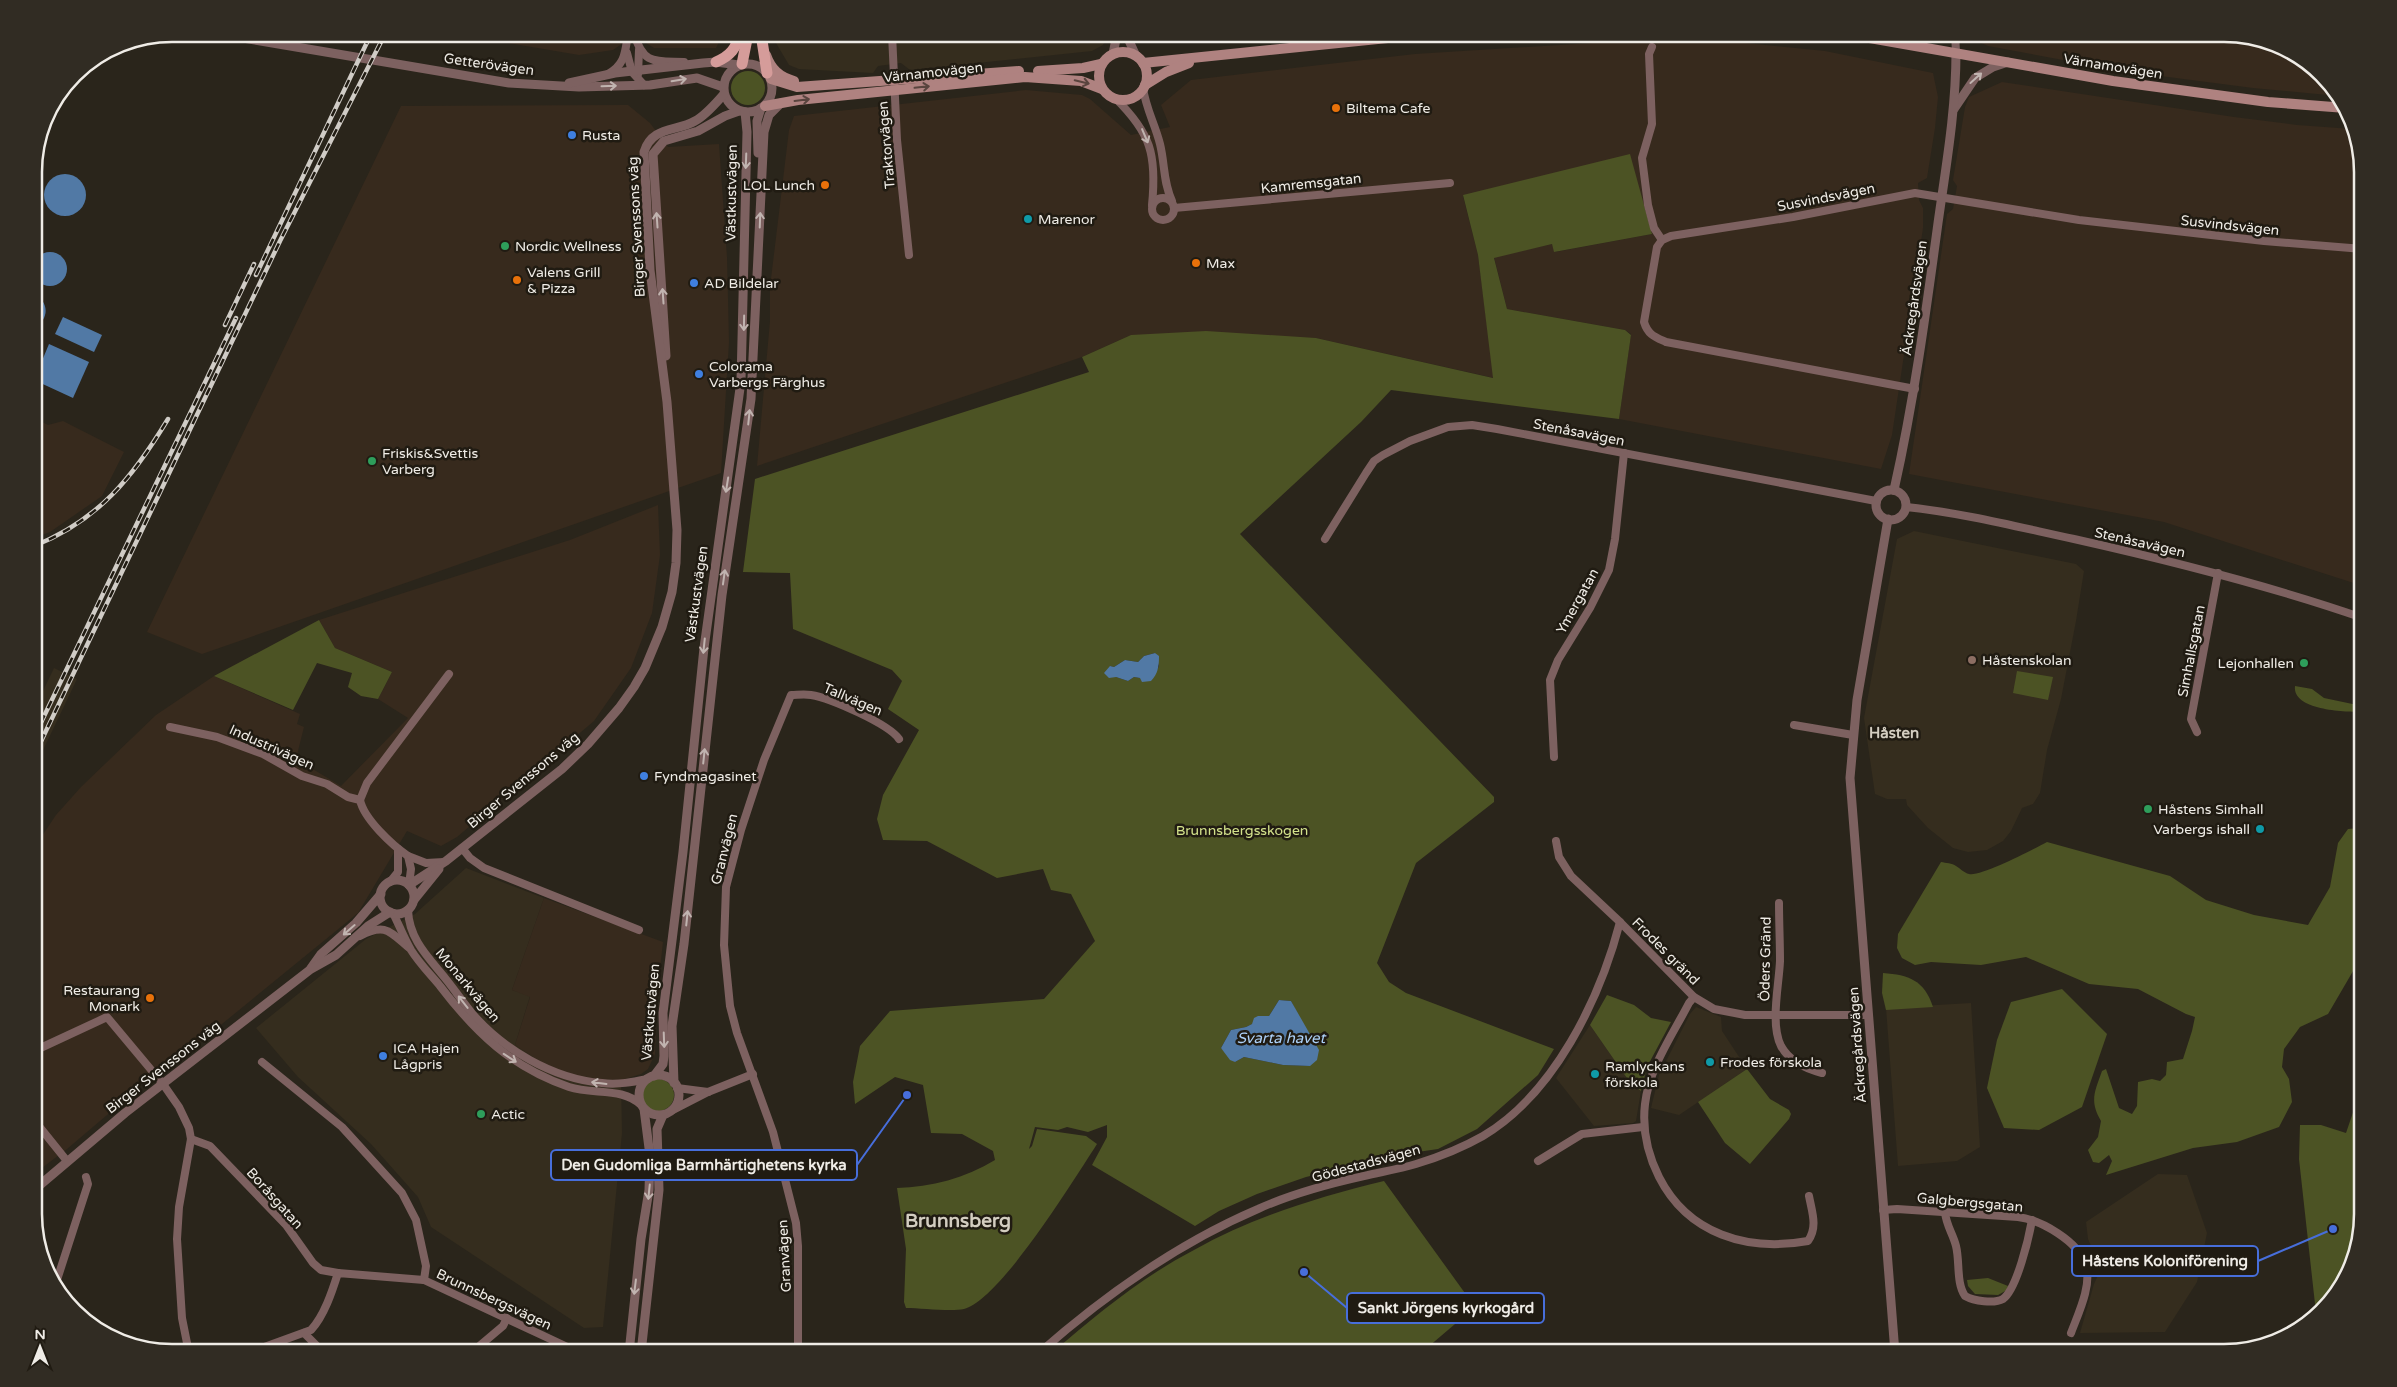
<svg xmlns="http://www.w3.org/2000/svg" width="2397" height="1387" font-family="'Varela Round',sans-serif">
<rect width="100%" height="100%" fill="#2a251b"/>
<g fill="#352d1e">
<polygon points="774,34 1109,34 1103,45 1092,51 910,70 901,63 878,66 873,73 799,69 789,65 776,43"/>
<polygon points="1139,34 1229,34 1229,37 1154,43 1148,42"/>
<polygon points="1914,531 2076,564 2084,571 2076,621 2061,699 2047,750 2040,793 2033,804 2022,808 2011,831 2003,841 1987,850 1968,852 1953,848 1928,828 1907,805 1906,799 1887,799 1875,794 1864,718 1897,539"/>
<polygon points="54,668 77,679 34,769 34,710"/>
<polygon points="466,868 544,898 512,990 530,996 515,1045 544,1064 600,1079 621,1080 622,1133 603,1327 584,1328 431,1227 418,1197 371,1144 298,1077 256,1028 366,939 415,914"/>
<polygon points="1971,1003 1980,1147 1957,1161 1898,1166 1886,1008"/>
<polygon points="1696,1007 1721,1017 1722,1031 1747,1069 1679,1115 1651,1108 1659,1075 1690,1014"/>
<polygon points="1590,1025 1631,1084 1641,1091 1636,1121 1633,1123 1594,1126 1556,1078"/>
<polygon points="2158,1174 2187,1175 2207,1233 2197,1282 2165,1332 2080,1333 2094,1284 2101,1269 2088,1239 2086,1222"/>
</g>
<g fill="#372a1d">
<polygon points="455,34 723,34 716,48 654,48 643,41 626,41 613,50 579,55"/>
<polygon points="1970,34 2224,34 2294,52 2338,96 2253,88 2122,71 1988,46 1973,39"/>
<polygon points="1630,38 1736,42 1825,51 1933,73 1938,97 1935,128 1927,178 1918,183 1919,200 1923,208 1923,228 1892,435 1881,469 1619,419 1631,334 1625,330 1507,309 1494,257 1552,244 1555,252 1652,234 1463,196 1478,255 1494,378 1316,338 1131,335 1082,357 757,466 770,321 770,287 789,130 794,116 1026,90 1082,95 1090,99 1131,135 1170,127 1161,105 1191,80 1415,54 1608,42"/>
<polygon points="2002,82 2234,117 2297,125 2352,129 2363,164 2363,586 2164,522 1909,474 1947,214 1953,209 1957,186 1953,180 1965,107 1969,97"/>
<polygon points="628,105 650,123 668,147 719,144 727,257 729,342 721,473 202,654 147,632 401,106"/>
<polygon points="34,418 48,425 63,421 124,452 102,496 50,532 34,538"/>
<polygon points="658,505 660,555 652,613 631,668 594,721 457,837 441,846 407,831 358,913 168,1068 158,1069 143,1080 140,1087 67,1149 34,1174 34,848 56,815 81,787 156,715 214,676 300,714 297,724 304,727 296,759 341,786 408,718 378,699 392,672 335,648 319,620 570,540"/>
<polygon points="544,898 663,942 657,995 655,1054 648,1069 641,1074 622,1080 600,1079 574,1075 544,1064 515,1045 530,997 512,990"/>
</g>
<g fill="#4c5324" fill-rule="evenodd">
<polygon points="1229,34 1302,34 1233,42"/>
<circle cx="748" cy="88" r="17"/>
<path d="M1630,154l22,80 -98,18 -2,-8 -58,14 13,51 118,21 6,5 -12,84 -228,-29 -30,32 -121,112 254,263v5l-78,61 -39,100 12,19 17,11 148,56 -16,26 -61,54 -39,20 -41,6 -91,22 -49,17 -38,17 -24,15 -103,-61 15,-28v-12l-19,7 -21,-5 -9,3 -23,-3 -6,22 3,-3 5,-17 49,7 11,8c-22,34 -97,156 -133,165 -13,3 -43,-1 -58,-1l-2,-6 2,-53 -9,-61c34,-1 69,-10 98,-28l-2,-9 -31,-17 -31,-1 -8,-48 -28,-8 -40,27 -2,-22 7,-36 30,-35 154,-12 51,-58 -24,-47 -20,-4 -8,-21 -46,9 -70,-37 -44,-1 -6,-21 6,-24 36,-65 -31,-21 14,-28 -10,-11 -99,-41 -3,-56 -47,-1 12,-93 334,-107 -7,-15 49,-22 75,-4 110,7 177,40 -15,-123 -15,-60zM1155,653l4,13 -2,4 -17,8 -6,-1 -6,4 -12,-4 -6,-11 4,1 11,-7 13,2 6,-6zM1279,1000l12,1 10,20 9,45 -27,-1 -39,-8 -9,5 -14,-14 10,-18 15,-3 23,-11z"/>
<polygon points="319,620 335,648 392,672 378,699 361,696 348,687 352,673 317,663 293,710 214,676"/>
<polygon points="2017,671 2053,677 2048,700 2013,693"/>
<path d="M2295,686l17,3 12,9 38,8 -1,6c-17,0 -69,-2 -66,-26z"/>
<path d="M2360,828l3,3v123l-35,60 -28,13 -16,22 -2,18 7,12 3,23 -13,25 -42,15 -44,6 -87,27 6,-14 -3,-6 -10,8 -6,-1 -5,-12 10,-13 3,-16c-12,-20 -6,-30 1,-50l4,-2 13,39 13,6 5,-8 1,-24 14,-3 8,2 6,-6 1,-13 16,-3 9,-28 3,-14 -9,-3 -48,-25 -49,-5 -63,-27 -45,8 -50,-3 -16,3 -13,-7 -5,-10 1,-14 43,-72c5,1 11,1 15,4 4,2 8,7 13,8 12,3 65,-25 78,-32l123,34 36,24 48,15 54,10 22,-38 8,-44 10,-14z"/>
<path d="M1883,973c26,2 41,7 50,34l-47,3 -4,-17z"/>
<polygon points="2062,989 2107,1034 2082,1107 2039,1130 2004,1128 1987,1088 1997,1040 2011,1002"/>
<polygon points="1607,995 1634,1005 1651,1018 1671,1022 1647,1067 1641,1091 1631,1084 1590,1025"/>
<polygon points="1747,1069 1770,1099 1789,1110 1791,1114 1789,1119 1750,1164 1725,1143 1698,1102"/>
<circle cx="658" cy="1095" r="16"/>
<polygon points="2363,1083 2363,1214 2345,1284 2316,1313 2299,1159 2300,1125 2321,1125 2346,1133"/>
<path d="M1384,1181l91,126 -54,46h-369c44,-38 90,-76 142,-103 59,-33 124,-53 190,-69z"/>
<polygon points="1988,1278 2008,1286 2007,1290 1998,1295 1975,1294 1968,1286 1967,1280"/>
</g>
<g fill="#5179a5">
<circle cx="65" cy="195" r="21"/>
<circle cx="50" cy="269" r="17"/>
<path d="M34,294c15,7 16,26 0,33z"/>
<polygon points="63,317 102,335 94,352 55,334"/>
<polygon points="49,344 89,362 73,398 34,380"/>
<path d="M1155,653l4,3c0,10 -1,18 -8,25l-9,1 -2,-4 -6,-1 -6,4 -12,-4 -7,1 -5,-5 6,-7 4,1 11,-7 13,2 6,-6z"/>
<polygon points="1279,1000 1291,1001 1319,1050 1317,1060 1310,1066 1283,1065 1244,1057 1235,1062 1230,1060 1221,1048 1231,1030 1246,1027 1252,1024 1254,1018 1258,1016 1269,1016"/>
</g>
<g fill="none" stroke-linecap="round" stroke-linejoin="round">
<g stroke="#7d6160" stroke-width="8">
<path d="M634,34c10,31 20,27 50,28"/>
<polyline points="892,34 897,140 909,255"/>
<polyline points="1955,34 1956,52"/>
<polyline points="1652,47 1649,54 1652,124 1642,158 1648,205 1654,228 1662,240"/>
<polyline points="627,53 632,72 644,85"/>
<path d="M608,74c18,-10 17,-23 20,-40"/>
<polyline points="638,74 639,50"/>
<path d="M1143,88c3,21 12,36 17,56 5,20 3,38 12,57"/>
<path d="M1115,98c36,35 42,57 37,107"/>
<circle cx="1163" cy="209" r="11"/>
<polyline points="1174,208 1450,183"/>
<path d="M1915,389l-249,-47c-11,-5 -18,-7 -22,-20l13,-75 5,-7 9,-4 122,-19 122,-24 164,27 185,21 99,8"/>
<path d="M1906,507c57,6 112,20 168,32 98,22 194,46 289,79"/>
<polyline points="1325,539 1366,473 1374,461 1383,455 1410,441 1448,427 1472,425 1497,429 1876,501"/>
<polyline points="1794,725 1853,735"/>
<path d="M170,727l47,10 46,17 39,22 25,8 21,13 12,3c4,19 32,45 48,56l3,13 -2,16"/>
<polyline points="2197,732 2191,719 2218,573"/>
<polyline points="1554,757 1550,680 1558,660 1590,608 1609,570 1615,539 1624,453"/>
<polyline points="360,800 367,783 449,674"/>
<polyline points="1556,841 1559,857 1571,876 1620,922 1694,997 1714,1009 1745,1015 1868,1015"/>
<polyline points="462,848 470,858 484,868 639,930"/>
<polyline points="408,856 426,863 444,862"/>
<polyline points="390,882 398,872 398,849"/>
<path d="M1779,903c0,19 1,39 1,58 -1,24 -10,63 1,85 8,15 25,23 41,27"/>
<path d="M408,910c1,29 20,47 37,68 9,11 17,23 26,34 31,37 82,67 131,71 16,2 31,-1 46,-4"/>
<path d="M393,913c6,12 11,25 18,37 8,13 19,24 29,36 36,47 71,81 129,101 24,8 54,0 72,18"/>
<path d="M360,936c25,-13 29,-5 48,11"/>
<path d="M1694,997l-5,6c-16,31 -40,65 -44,101 -3,26 2,49 14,73 29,57 88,75 149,64 10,-14 4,-29 1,-45"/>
<polyline points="34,1051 107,1017 163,1084 179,1107 189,1128 191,1139 179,1207 177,1239 182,1318 189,1353"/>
<polyline points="262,1062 342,1127 402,1193 416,1220 426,1266 424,1280"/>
<polyline points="677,1088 708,1092"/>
<polyline points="673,1110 708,1092 753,1074"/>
<polyline points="34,1120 67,1161"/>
<polyline points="191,1139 210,1146 286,1225 313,1263 321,1270 338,1273"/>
<polyline points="1538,1161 1582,1134 1643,1127"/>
<path d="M1883,1210l14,-1 121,8c23,3 60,24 68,48 6,21 -8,49 -15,68"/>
<path d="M1945,1212c1,13 8,22 11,34 4,16 0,37 9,50 9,5 29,8 38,3 14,-10 26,-62 29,-79"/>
<polyline points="55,1286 88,1184 86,1177"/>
<polyline points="304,1333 324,1353"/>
<path d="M248,1353l63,-23c13,-14 21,-38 27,-57l86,7 152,71 18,1"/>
<polyline points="471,1353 503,1326 507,1318"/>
<path d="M798,1353v-107l-2,-23 -23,-91 -36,-99 -7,-27 -6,-61 2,-58 15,-57 23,-70 27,-65c6,0 13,-1 20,0 19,3 78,29 88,44"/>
<path d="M1039,1353c66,-58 137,-109 219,-144 33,-15 70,-25 106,-33 17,-4 35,-7 52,-12 23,-7 46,-16 67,-28 71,-42 117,-137 137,-214"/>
</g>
<g stroke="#7d6160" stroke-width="9">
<polyline points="219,34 509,83 579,87 650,85 697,78 723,87"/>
<polyline points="1126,34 1136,56"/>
<polyline points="1113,54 1117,34"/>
<circle cx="748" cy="88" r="24"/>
<polyline points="569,83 615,73 703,63 716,62 739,65"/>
<polyline points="1954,109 1975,78 1993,67 2008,62"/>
<polyline points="758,153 757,121 761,108"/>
<polyline points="666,356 653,154 664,141 698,131 725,116 739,111"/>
<circle cx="1891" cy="505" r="15"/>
<path d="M1894,490c20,-89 32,-178 44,-267 8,-57 18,-113 18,-171"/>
<polyline points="1888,519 1857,700 1850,778 1895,1353"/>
<circle cx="397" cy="897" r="17"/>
<path d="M409,885l37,-24 116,-92 26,-25 31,-36 15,-21 11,-19 17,-41 10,-35 4,-29 1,-33 -10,-128 -17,-132 -6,-118c8,-26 32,-20 51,-31 11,-6 20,-17 29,-27"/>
<polyline points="414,900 439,869"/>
<polyline points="311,968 321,954 356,923 381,894"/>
<circle cx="659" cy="1095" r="20"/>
<polyline points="654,1076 663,1064 664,1056 663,1013 683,852 704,648 741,381 747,132 745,112"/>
<polyline points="674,1083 672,1026 684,944 722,595 751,399 764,132 769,115 781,103"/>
<polyline points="34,1190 125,1113 311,969 336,955 368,926 390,912"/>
<polyline points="629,1353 641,1239 649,1190 650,1156 644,1109"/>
<polyline points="641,1353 659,1190 657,1129 663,1115"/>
</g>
<g stroke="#af8280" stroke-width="10">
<polyline points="1847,34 2113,81 2268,102 2346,108"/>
<circle cx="1123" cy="76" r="24"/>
<path d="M766,55c5,14 13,22 28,26"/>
<polyline points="1143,63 1427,34"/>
<polyline points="1038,71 1083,68 1101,64"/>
<polyline points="771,79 797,87 1019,71"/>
<polyline points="1145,85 1166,72 1189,63"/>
<polyline points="765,106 798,100 1025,77 1081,81 1102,89"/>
</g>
<g stroke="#d59c9a" stroke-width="11">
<polyline points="761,34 767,73"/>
<path d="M716,62c14,-6 21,-14 23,-28"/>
<polyline points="742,64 748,34"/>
</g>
<g stroke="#d0ccc6" stroke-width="4.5">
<g id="rail">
<polyline points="256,275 371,34"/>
<polyline points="225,325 254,264"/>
<path d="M34,546c65,-26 99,-69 134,-127"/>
<polyline points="34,737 236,318"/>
<polyline points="34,756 280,241 385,34"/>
</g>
</g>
<use href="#rail" stroke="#201b12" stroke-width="2.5" stroke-dasharray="8" stroke-linecap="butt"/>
</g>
<defs><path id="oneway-shaft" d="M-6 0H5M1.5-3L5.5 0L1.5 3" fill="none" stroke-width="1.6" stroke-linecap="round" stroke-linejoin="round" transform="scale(1.25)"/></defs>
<g stroke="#c1b4b0">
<use href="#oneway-shaft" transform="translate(1976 78) rotate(-42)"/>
<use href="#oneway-shaft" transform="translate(679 80) rotate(-9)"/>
<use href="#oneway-shaft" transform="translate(609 86) rotate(-2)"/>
<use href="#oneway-shaft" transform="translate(1145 136) rotate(67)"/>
<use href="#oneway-shaft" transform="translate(746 161) rotate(92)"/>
<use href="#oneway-shaft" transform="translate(657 220) rotate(-94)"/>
<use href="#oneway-shaft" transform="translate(760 220) rotate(-88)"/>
<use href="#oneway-shaft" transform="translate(663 296) rotate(-94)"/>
<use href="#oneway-shaft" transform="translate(744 323) rotate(91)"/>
<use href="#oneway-shaft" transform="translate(749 417) rotate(-84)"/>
<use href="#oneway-shaft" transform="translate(727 485) rotate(99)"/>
<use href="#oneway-shaft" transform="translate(724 577) rotate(-82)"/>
<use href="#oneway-shaft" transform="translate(704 646) rotate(96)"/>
<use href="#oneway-shaft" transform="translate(704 756) rotate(-84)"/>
<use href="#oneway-shaft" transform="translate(687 918) rotate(-84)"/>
<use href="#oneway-shaft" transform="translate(349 930) rotate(139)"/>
<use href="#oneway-shaft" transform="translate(463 1002) rotate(-128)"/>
<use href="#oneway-shaft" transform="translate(664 1040) rotate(88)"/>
<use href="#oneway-shaft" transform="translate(510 1058) rotate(33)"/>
<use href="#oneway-shaft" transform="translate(599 1083) rotate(-173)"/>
<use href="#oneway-shaft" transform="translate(649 1192) rotate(96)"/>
<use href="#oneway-shaft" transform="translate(635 1287) rotate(97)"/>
</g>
<g stroke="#59443e">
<use href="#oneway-shaft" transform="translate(1082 82) rotate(13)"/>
<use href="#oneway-shaft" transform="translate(922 87) rotate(-6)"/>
<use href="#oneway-shaft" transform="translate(802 100) rotate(-7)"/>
</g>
<g fill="#e8710a" stroke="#201b12" stroke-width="2">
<circle cx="1336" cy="108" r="5"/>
<circle cx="825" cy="185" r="5"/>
<circle cx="1196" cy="263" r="5"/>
<circle cx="517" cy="280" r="5"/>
<circle cx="150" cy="998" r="5"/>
</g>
<g fill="#3f7fe0" stroke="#201b12" stroke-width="2">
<circle cx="572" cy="135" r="5"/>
<circle cx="694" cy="283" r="5"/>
<circle cx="699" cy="374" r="5"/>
<circle cx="644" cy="776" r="5"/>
<circle cx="383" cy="1056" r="5"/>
</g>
<g fill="#0f9aa8" stroke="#201b12" stroke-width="2">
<circle cx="1028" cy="219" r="5"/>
<circle cx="2260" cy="829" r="5"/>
<circle cx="1710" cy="1062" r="5"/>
<circle cx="1595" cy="1074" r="5"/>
</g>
<g fill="#2e9e5b" stroke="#201b12" stroke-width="2">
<circle cx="505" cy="246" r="5"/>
<circle cx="372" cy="461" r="5"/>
<circle cx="2304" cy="663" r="5"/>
<circle cx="2148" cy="809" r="5"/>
<circle cx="481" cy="1114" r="5"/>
</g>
<circle fill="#8d6e63" stroke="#201b12" stroke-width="2" cx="1972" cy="660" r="5"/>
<g text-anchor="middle" stroke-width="5" stroke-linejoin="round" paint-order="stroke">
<g font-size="14" fill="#efece6" stroke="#201b12">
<text transform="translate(489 64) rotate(8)" y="5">Getterövägen</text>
<text transform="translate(2113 66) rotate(9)" y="5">Värnamovägen</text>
<text transform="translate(933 72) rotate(-6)" y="5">Värnamovägen</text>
<text transform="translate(886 145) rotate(-95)" y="5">Traktorvägen</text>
<text transform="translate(1311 183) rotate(-6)" y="5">Kamremsgatan</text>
<text transform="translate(731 193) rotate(-89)" y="5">Västkustvägen</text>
<text transform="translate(1826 197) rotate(-11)" y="5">Susvindsvägen</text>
<text transform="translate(2230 225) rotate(6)" y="5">Susvindsvägen</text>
<text transform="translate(636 227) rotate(-93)" y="5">Birger Svenssons väg</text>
<text transform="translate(1914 298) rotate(-82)" y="5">Äckregårdsvägen</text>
<text transform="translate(1579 432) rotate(11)" y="5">Stenåsavägen</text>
<text transform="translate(2140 542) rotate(13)" y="5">Stenåsavägen</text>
<text transform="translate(696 594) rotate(-82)" y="5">Västkustvägen</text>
<text transform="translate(1577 601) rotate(-61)" y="5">Ymergatan</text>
<text transform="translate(2191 651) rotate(-79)" y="5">Simhallsgatan</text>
<text transform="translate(853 699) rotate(23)" y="5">Tallvägen</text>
<text transform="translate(272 747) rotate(24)" y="5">Industrivägen</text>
<text transform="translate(523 780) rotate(-40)" y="5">Birger Svenssons väg</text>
<text transform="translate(724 849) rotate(-76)" y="5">Granvägen</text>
<text transform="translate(1666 951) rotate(45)" y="5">Frodes gränd</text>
<text transform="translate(1765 959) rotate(-89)" y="5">Öders Gränd</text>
<text transform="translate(468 985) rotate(50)" y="5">Monarkvägen</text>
<text transform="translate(650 1012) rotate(-85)" y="5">Västkustvägen</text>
<text transform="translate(1857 1045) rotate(-94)" y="5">Äckregårdsvägen</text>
<text transform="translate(163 1067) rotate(-38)" y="5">Birger Svenssons väg</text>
<text transform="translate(1366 1163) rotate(-15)" y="5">Gödestadsvägen</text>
<text transform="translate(275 1198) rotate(48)" y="5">Boråsgatan</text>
<text transform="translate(1970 1202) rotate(5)" y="5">Galgbergsgatan</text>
<text transform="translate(784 1256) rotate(-93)" y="5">Granvägen</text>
<text transform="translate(494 1299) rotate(25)" y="5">Brunnsbergsvägen</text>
</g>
<g font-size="14" fill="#efece6" stroke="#201b12" text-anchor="start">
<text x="1346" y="113">Biltema Cafe</text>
<text x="582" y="140">Rusta</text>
<text x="815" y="190" text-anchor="end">LOL Lunch</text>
<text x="1038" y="224">Marenor</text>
<text x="515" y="251">Nordic Wellness</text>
<text x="1206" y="268">Max</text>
<text x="527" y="277">Valens Grill<tspan x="527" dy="16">&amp; Pizza</tspan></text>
<text x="704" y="288">AD Bildelar</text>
<text x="709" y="371">Colorama<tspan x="709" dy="16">Varbergs Färghus</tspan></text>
<text x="382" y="458">Friskis&amp;Svettis<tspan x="382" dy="16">Varberg</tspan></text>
<text x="1982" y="665">Håstenskolan</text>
<text x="2294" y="668" text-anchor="end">Lejonhallen</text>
<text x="654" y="781">Fyndmagasinet</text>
<text x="2158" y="814">Håstens Simhall</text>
<text x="2250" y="834" text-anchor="end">Varbergs ishall</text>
<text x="140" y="995" text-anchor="end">Restaurang<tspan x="140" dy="16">Monark</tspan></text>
<text x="393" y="1053">ICA Hajen<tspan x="393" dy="16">Lågpris</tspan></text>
<text x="1720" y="1067">Frodes förskola</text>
<text x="1605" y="1071">Ramlyckans<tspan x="1605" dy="16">förskola</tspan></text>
<text x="491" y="1119">Actic</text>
</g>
<g font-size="14" fill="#d3e28b" stroke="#201b12">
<text x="1242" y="835">Brunnsbergsskogen</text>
</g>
<g font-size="15" font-weight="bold" fill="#d3cdc0" stroke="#201b12">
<text x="1894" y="738">Håsten</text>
</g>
<g font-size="15" font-style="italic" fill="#add1f8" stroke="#201b12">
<text x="1281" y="1043">Svarta havet</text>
</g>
<g font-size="19" font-weight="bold" fill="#d3cdc0" stroke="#201b12">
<text x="958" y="1227">Brunnsberg</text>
</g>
</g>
<path d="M0 0H2397V1387H0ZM172 42H2224A130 130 0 0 1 2354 172V1214A130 130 0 0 1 2224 1344H172A130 130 0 0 1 42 1214V172A130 130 0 0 1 172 42Z" fill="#312c23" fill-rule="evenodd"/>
<path fill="none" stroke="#efece6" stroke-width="2.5" d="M172 42H2224A130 130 0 0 1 2354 172V1214A130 130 0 0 1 2224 1344H172A130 130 0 0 1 42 1214V172A130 130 0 0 1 172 42Z"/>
<path fill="none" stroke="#476edb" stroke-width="2" d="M907 1095L857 1165M2333 1229L2258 1261M1304 1272L1347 1308"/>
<g fill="#476edb" stroke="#201b12" stroke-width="2">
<circle cx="907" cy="1095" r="5"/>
<circle cx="2333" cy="1229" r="5"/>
<circle cx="1304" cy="1272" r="5"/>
</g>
<g fill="#201b12" stroke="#476edb" stroke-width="2">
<rect x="551" y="1150" width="306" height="30" rx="5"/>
<rect x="2072" y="1246" width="186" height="30" rx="5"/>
<rect x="1347" y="1293" width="197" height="30" rx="5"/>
</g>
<g font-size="15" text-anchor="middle" font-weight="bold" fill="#efece6">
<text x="704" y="1170">Den Gudomliga Barmhärtighetens kyrka</text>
<text x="2165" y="1266">Håstens Koloniförening</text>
<text x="1446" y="1313">Sankt Jörgens kyrkogård</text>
</g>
<g transform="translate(40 1347)" stroke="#201b12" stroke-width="4" paint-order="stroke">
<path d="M0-4L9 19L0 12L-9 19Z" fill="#efece6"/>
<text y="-8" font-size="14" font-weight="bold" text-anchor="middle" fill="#efece6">N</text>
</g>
</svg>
